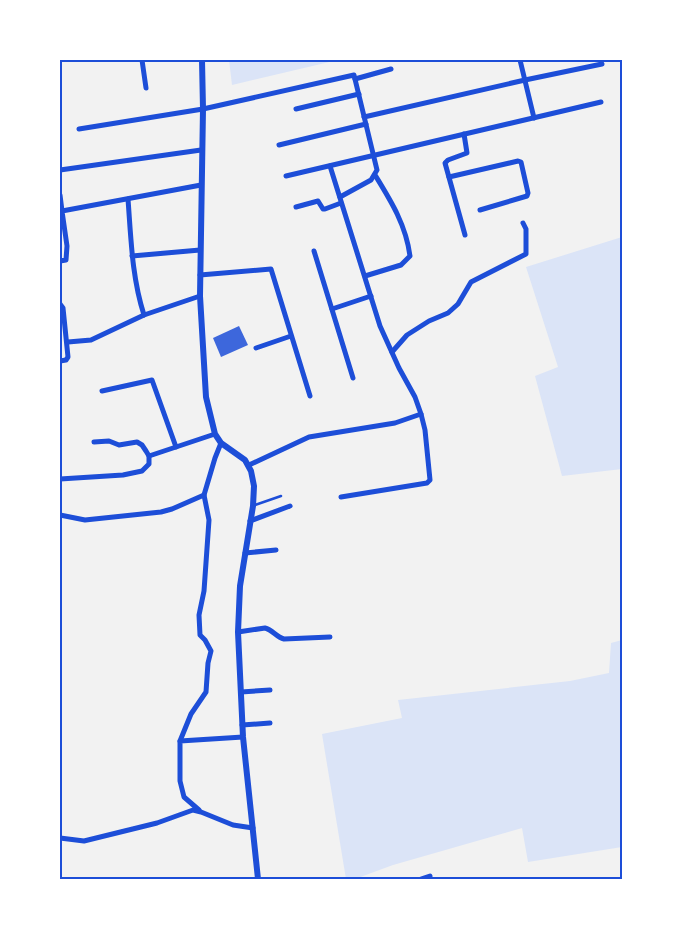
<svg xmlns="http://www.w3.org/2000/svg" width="682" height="939" font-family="Signika,sans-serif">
<rect width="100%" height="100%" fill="#f2f2f2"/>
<g fill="#dbe4f7">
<polygon points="229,60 338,60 232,85"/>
<polygon points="622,237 622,469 562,476 535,376 558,367 526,267"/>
<polygon points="622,640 622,847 528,862 522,828 393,865 355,879 346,879 322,734 402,718 398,700 570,681 609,673 611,643"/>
</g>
<polygon fill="#3d67dc" points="239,326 248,345 221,357 213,338"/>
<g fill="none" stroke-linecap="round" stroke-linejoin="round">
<polyline stroke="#1d4ed8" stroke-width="2.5" points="255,505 281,496"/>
<g stroke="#1d4ed8" stroke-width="5">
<polyline points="142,60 146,88"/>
<polyline points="520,60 534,118"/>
<polyline points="355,79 391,69"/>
<polyline points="296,109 359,94"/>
<polyline points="364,117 525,80 602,64"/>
<polyline points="79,129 203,109 354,75 377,170 371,180 340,197"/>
<polyline points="464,134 467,153 448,160 445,163 465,235"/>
<polyline points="279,145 366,124"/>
<polyline points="330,166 380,326 399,368 415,397 421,414 425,430 430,480 427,483 341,497"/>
<polyline points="60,170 201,150"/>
<polyline points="286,176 601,102"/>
<polyline points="449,177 518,161 521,162 528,193 527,196 480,210"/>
<polyline points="60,195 62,211 60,212"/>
<path d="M128,199c3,40 4,79 16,116"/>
<polyline points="296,207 318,201 323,209 325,209 341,203"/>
<polyline points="314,251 353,378"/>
<polyline points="132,256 200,250"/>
<polyline points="60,261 66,260 67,246 62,211 201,185"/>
<polyline points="200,275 271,269 310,396"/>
<path d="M365,276l36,-11 9,-9c-4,-31 -19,-55 -35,-81"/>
<polyline points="60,304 63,308 68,357 66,360 60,361"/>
<polyline points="332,309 371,296"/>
<polyline points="68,342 91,340 144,315 200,296"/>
<polyline points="256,348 291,336"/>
<polyline points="392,352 407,335 429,321 448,313 458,304 471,282 526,254 526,229 523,223"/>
<polyline points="102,391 152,380 176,447"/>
<polyline points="149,456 215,434"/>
<polyline points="249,465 309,437 395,423 421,414"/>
<polyline points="60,479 123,475 142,471 149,464 149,456 146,451 142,445 137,442 119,445 109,441 94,442"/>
<polyline points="60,515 85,520 161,512 172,509 204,495"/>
<polyline points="250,521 290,506"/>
<polyline points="245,553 276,550"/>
<path d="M238,632l27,-4c8,2 11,9 19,11l46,-2"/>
<polyline points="241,692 270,690"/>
<polyline points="242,725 270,723"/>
<polyline points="180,741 191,714 206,692 208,663 211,651 205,640 200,635 199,615 204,591 209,520 204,495 215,458 221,443"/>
<polyline points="199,810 184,797 180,781 180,741 243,737"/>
<polyline points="60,838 84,841 157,823 193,810 201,812 233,825 253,828"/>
<polyline points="421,879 430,876"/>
</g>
<polyline stroke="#1d4ed8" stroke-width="6" points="202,60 203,109 200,296 206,397 215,434 221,443 245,460 251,471 254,486 253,506 240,586 238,632 243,737 258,879"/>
</g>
<rect width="682" height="939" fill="none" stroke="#ffffff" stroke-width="122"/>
<rect x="61" y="61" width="560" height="817" fill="none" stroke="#1d4ed8" stroke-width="2"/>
</svg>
